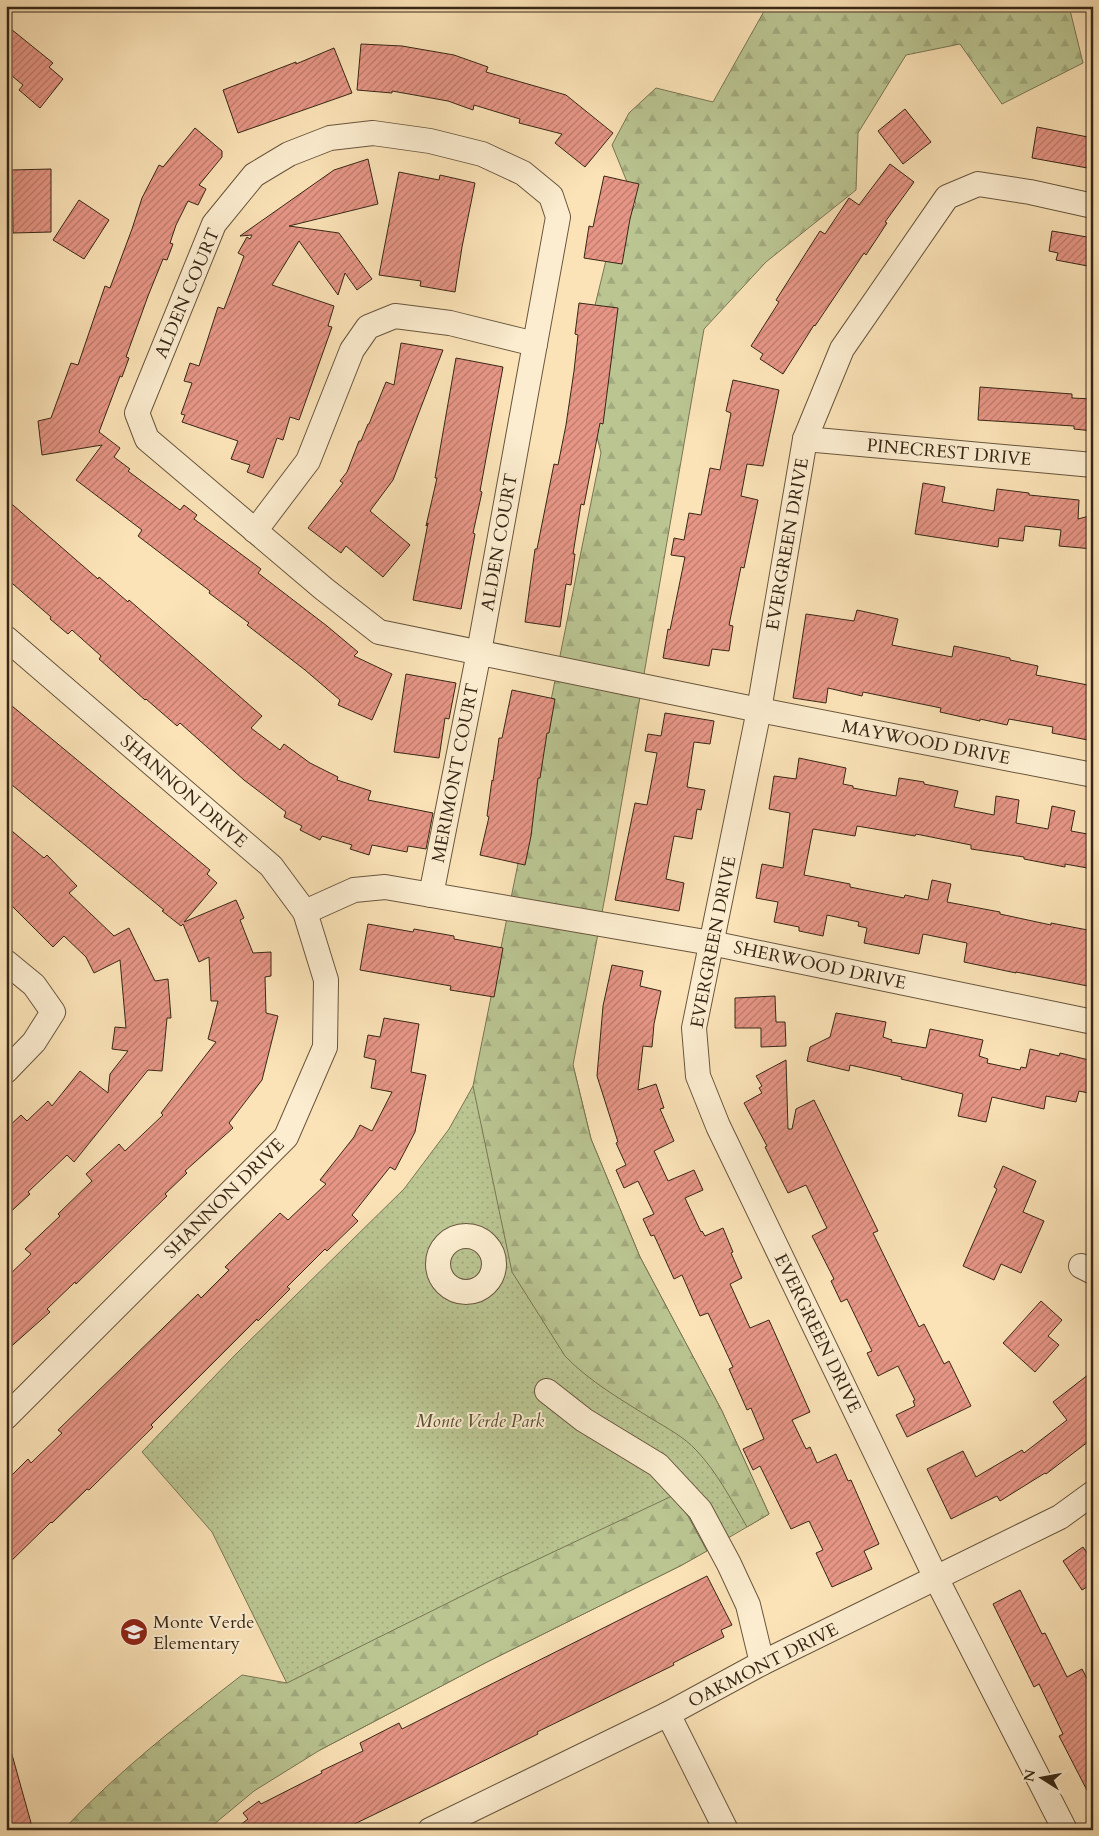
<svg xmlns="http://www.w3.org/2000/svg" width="1099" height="1836" font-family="Cardo,serif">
<defs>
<pattern id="grass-dots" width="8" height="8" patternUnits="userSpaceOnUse" patternTransform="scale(1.25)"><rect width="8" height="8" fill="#bac592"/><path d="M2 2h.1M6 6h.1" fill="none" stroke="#a1a97d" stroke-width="1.8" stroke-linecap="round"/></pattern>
<pattern id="forest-firs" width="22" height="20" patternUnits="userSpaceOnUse" patternTransform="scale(1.25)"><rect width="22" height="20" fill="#bac592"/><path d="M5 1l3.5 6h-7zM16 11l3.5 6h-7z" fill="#a1a97d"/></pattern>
<pattern id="building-hatch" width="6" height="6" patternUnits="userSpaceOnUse" patternTransform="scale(1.25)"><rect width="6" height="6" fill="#e79686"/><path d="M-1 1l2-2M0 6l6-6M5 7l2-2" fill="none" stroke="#bc7a6d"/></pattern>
</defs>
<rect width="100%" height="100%" fill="#fbe3b7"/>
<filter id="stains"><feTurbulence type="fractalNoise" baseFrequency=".004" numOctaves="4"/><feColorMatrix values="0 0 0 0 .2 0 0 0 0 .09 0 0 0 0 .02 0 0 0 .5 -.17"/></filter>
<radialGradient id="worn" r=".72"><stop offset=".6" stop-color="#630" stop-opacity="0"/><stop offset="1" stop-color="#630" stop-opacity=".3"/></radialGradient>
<polygon fill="url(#grass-dots)" stroke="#797654" points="573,1065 591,1139 640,1257 722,1411 769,1514 682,1565 487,1662 320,1750 212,1532 142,1452 236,1354 404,1189 449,1129 473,1086"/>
<g fill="url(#forest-firs)" stroke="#797654">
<path d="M767,6h302l14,57 -81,41 -42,-60 -54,11 -48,78 -2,57 -90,72 -62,67 -96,552 -35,184 18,74 49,118 82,154 47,103 -22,13c-15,-26 -30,-55 -51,-77 -12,-13 -29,-22 -44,-31 -30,-19 -62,-37 -87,-63l-53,-84 -39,-186 128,-633 -21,-86 29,-119 27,-44 -24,-59 17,-32 27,-25 57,14z"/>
<path d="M672,1496l16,20 19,35 -25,14 -195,97 -167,88 -66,41 -47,39h-144c54,-58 117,-107 179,-155l45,8 209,-104z"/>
</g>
<g fill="url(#building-hatch)" stroke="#382716">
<polygon points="6,25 53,63 49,67 63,79 40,108 19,90 23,85 6,71"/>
<polygon points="361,44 402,46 454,55 488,67 486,72 566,95 613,133 585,167 555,143 562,134 519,123 520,119 474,105 473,110 448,101 392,91 392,93 357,90"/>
<polygon points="334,48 352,93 238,133 223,90 296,62 296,64"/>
<polygon points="905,109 931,142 903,164 878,131"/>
<polygon points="1037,127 1093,138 1093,169 1032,158"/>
<polygon points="195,128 222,151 222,157 199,185 206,189 198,205 188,201 176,225 170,243 173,244 167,260 163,259 148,296 126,357 129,358 122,377 120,376 99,432 120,448 114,457 130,469 128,471 180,510 184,505 197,515 194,519 261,569 258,573 327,626 358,652 354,656 392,674 372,720 338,705 340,700 305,670 247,625 249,623 209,593 210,591 138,536 142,530 76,480 102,445 42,455 38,421 51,418 71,363 78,365 105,286 110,288 132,229 142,198 159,165 163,167"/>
<polygon points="368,159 378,204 289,226 339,233 372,279 357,290 345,273 338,295 299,241 272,285 334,306 328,326 332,327 299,420 290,417 283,440 277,438 263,478 247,472 250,465 231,459 238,441 182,422 185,415 181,414 192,383 184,381 190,363 199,366 218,307 224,309 244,256 238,253 247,237 250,239 252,235 240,236 334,170"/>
<polygon points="890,164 914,182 885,222 887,223 866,255 864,253 815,326 814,325 783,374 760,359 763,354 751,346 779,302 776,300 820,231 825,234 849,198 859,205"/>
<polygon points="51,169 51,232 13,233 12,170"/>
<polygon points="399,172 439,180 440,175 475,183 462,247 455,292 420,286 421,281 379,275"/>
<polygon points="604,176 639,184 630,219 622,264 584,258 589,226 593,227"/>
<polygon points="79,200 109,220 84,259 53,240"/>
<polygon points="1052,231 1093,238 1093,267 1056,260 1058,253 1049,251"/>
<polygon points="579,303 618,308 603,424 600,423 584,505 581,504 573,554 575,554 571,585 566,584 560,627 525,622 535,549 537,549 554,464 558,465 566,425 574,371 578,335 575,334"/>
<polygon points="401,343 443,350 393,480 370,511 410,545 383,577 346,546 341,553 308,528 343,483 340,481 347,472 359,441 361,441 368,424 369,424 386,382 394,385"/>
<polygon points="456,358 503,367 480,491 482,492 473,533 475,534 461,609 413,600 428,523 426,526 437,478 435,478"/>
<polygon points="733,380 779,390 763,466 747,464 741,496 758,500 744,568 741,567 729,625 733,626 729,651 712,649 709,666 663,658 668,629 670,630 685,557 671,555 674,538 684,540 689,513 701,515 710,468 720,470 731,413 726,411"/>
<polygon points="980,387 1072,394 1072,398 1093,399 1093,431 1074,429 1074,426 978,420"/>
<polygon points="923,483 945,487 942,502 994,511 997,489 1029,493 1029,495 1079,500 1078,519 1093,515 1093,549 1059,546 1061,530 1025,526 1023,541 999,538 998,547 915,534"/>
<polygon points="6,499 98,579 99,577 128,602 129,600 262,716 251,728 280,750 284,744 310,763 338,777 337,780 371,791 368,800 433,813 426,849 408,846 407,852 372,845 369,855 350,849 352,845 322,836 320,840 300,830 302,826 284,817 286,812 244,780 180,723 177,726 146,699 145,700 99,659 101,656 72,630 68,634 50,619 51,617 6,578"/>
<polygon points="857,610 898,619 892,645 952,657 954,646 1010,658 1010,660 1038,666 1036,675 1093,686 1093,741 1052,733 1053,727 1009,719 1007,725 980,719 980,721 940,712 941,708 863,692 862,696 828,688 826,703 793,698 806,614 854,621"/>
<polygon points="406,674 456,683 449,719 445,718 439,758 394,752"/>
<polygon points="512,690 555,699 549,733 547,733 540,778 538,778 531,836 525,865 480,855 489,817 487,816 492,780 493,781 499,738 502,738"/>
<polygon points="6,701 210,870 207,874 217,883 184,922 236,900 244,918 240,920 253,953 271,952 271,976 265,977 266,1013 278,1016 262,1080 229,1123 233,1128 185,1171 187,1173 165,1194 167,1196 76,1284 75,1282 47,1309 50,1312 6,1351 6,1278 31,1254 25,1249 60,1216 58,1214 92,1181 86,1174 119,1144 125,1151 163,1115 161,1113 216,1042 208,1039 218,1001 211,1001 209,957 199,962 183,924 181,926 162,911 164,910 6,780"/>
<polygon points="665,713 714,721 710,744 694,742 687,787 705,790 701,810 697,809 692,839 674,836 666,879 684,883 679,911 615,900 635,803 647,805 657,753 645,751 648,734 661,736"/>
<polygon points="799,758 846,768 843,784 853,786 853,788 896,796 899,778 924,782 924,784 958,791 954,807 994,815 996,796 1019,800 1016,823 1048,829 1052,806 1075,811 1071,831 1093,835 1093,869 1065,864 1065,867 1024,859 1024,857 971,849 971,845 916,834 915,836 857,826 855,836 813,829 804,875 850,884 850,887 904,898 905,895 928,900 932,880 951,884 947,902 1000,912 1000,914 1051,925 1051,923 1093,931 1093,987 1016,972 1016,973 964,962 967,943 923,934 919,954 864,943 867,928 858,926 859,922 827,915 823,936 799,931 799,927 774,922 778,902 756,898 762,864 783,868 790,813 769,809 774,776 796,779"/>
<polygon points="6,826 44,858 47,855 77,886 69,893 114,936 129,928 155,981 168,979 171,1018 167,1018 162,1071 148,1070 74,1162 67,1155 28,1192 30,1194 6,1216 6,1129 21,1115 27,1121 48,1101 52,1106 80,1071 108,1093 110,1074 128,1051 112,1049 115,1027 126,1028 120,960 94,973 86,957 64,936 53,947 6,900"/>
<polygon points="368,924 413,932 414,929 454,936 454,939 503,948 494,997 450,990 451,986 360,970"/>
<polygon points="612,965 643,971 640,986 661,991 654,1024 652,1047 643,1046 638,1090 656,1084 664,1108 660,1109 674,1141 654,1151 668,1181 694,1170 703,1190 685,1198 701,1232 702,1231 705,1236 723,1228 733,1252 731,1253 742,1278 730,1284 750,1328 769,1320 810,1412 792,1420 806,1449 810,1447 817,1463 836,1454 848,1481 851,1480 879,1544 864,1551 872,1569 832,1587 816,1553 823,1550 809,1521 791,1529 760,1466 753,1470 743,1449 764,1439 751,1408 747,1410 729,1369 733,1367 708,1313 700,1316 682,1275 674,1279 654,1235 651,1236 643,1219 654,1214 638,1181 624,1188 616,1170 626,1165 616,1143 618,1142 597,1076 603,1006"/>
<polygon points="775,996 776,1022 785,1022 786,1046 761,1047 761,1028 735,1028 735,998"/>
<polygon points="836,1013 886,1022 883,1037 892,1040 891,1042 926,1048 930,1029 983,1040 979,1056 988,1059 987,1063 1020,1070 1021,1067 1026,1068 1030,1049 1059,1056 1060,1053 1093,1061 1093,1094 1079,1091 1076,1102 1046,1096 1044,1109 992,1097 986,1122 958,1116 963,1094 901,1079 902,1077 850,1065 849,1071 807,1061 810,1047 830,1037"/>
<polygon points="384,1018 419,1024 411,1072 426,1075 415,1132 395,1170 390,1167 352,1215 358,1221 327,1251 325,1249 287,1287 290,1289 258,1321 257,1319 151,1425 153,1427 89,1490 87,1489 52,1523 51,1522 6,1566 6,1481 28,1459 31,1463 62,1433 58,1430 198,1294 201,1298 229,1270 225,1267 280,1213 288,1220 326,1184 320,1180 354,1137 360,1125 372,1131 392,1092 371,1088 376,1060 364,1057 368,1035 380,1037"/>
<polygon points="786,1060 788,1129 792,1129 796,1109 814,1100 878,1231 873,1233 919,1327 924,1324 944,1364 949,1361 971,1406 907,1437 896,1415 915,1406 913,1401 915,1400 898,1366 878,1376 867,1353 872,1351 847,1299 841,1302 831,1281 834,1279 812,1236 827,1228 806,1185 788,1193 765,1147 767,1146 744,1103 762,1093 759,1088 762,1086 756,1076"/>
<polygon points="1003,1166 1036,1181 1023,1212 1044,1221 1021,1273 1001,1264 994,1280 963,1266 997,1189 994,1187"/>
<polygon points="1041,1301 1062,1320 1048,1336 1059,1345 1035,1372 1003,1343"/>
<polygon points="1093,1371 1093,1438 1046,1474 1045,1473 1000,1501 997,1496 951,1519 927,1469 963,1451 976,1477 1022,1450 1024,1453 1067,1420 1053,1402"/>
<polygon points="1083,1547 1093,1562 1093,1583 1082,1590 1063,1561"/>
<polygon points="707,1576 732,1625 721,1630 724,1637 673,1663 674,1665 537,1732 538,1734 435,1785 342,1830 234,1830 248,1819 243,1813 259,1801 261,1804 322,1773 321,1771 363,1751 360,1743 399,1723 402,1729"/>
<polygon points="1020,1590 1042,1634 1045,1633 1067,1677 1082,1669 1093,1690 1093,1802 1059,1736 1063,1734 1039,1684 1034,1687 993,1604"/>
<polygon points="11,1751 33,1830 6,1830 6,1752"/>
</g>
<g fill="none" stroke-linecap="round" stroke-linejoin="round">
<g stroke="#69563e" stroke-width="26">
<g id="minor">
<polyline points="805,439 1093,465"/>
<polyline points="255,531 308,461 352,350 368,327 395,316 450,323 535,344"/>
<polyline points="6,638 271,866 305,912 326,980 325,1047 286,1137 6,1417"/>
<polyline points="431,895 479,652 558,217 551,196 523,173 482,154 430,141 373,133 330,138 289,154 254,175 214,224 137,413 147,439 324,589 379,632 759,710 1093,775"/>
<polyline points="305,912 354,890 385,887 711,943 1093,1022"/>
<polyline points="6,962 34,985 53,1012 34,1042 6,1071"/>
<circle cx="466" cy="1264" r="28"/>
<polyline points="1081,1266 1093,1272"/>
<polyline points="547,1391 584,1420 658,1465 700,1510 729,1564 748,1605 762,1663"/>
<polyline points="668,1714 726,1830"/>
<polyline points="430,1830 668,1714 762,1663 1060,1517 1093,1493"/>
<polyline points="1065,1830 936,1578 718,1126 698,1076 694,1028 759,710 805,439 842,349 947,197 978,184 1030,192 1093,206"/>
</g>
</g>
<use href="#minor" stroke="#fcedd0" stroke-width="24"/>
</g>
<defs>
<g id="school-disc" transform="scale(1.4375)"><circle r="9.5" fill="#8f2418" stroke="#fcedd0"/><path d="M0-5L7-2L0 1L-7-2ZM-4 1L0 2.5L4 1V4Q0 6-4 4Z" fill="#fff"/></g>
</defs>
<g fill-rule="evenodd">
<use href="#school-disc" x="134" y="1632"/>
</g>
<g text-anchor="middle" stroke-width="4" stroke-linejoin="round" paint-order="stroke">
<g font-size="18" fill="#382716" stroke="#fcedd0">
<text transform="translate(187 293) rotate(-67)" y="6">ALDEN COURT</text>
<text transform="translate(949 452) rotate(5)" y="6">PINECREST DRIVE</text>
<text transform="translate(499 542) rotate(-80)" y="6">ALDEN COURT</text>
<text transform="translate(787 544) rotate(-80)" y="6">EVERGREEN DRIVE</text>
<text transform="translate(926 742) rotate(11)" y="6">MAYWOOD DRIVE</text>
<text transform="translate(455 773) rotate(-79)" y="6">MERIMONT COURT</text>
<text transform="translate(184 791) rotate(41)" y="6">SHANNON DRIVE</text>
<text transform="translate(713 942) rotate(-79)" y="6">EVERGREEN DRIVE</text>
<text transform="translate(820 965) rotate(12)" y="6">SHERWOOD DRIVE</text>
<text transform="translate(224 1198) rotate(-45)" y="6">SHANNON DRIVE</text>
<text transform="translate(818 1333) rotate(64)" y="6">EVERGREEN DRIVE</text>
<text transform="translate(763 1665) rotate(-27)" y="6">OAKMONT DRIVE</text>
</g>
<g font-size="18" font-style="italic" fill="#584e35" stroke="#fcedd0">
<text x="480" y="1427">Monte Verde Park</text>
</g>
<g font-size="18" fill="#382716" stroke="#fcedd0" text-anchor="start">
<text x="153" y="1628">Monte Verde<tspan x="153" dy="21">Elementary</tspan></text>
</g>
</g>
<rect width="1099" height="1836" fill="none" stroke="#fbe3b7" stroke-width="25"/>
<rect x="8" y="8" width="1084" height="1821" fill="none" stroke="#382716" stroke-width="2.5"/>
<rect x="12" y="12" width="1074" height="1811" fill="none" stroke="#382716"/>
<g transform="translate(1042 1778) rotate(281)" stroke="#fcedd0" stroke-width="4" paint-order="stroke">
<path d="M0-4L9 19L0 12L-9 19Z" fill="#382716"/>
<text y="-8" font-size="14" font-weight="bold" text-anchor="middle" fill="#382716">N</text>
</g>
<rect width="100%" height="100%" filter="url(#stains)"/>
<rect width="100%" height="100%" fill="url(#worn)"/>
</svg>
